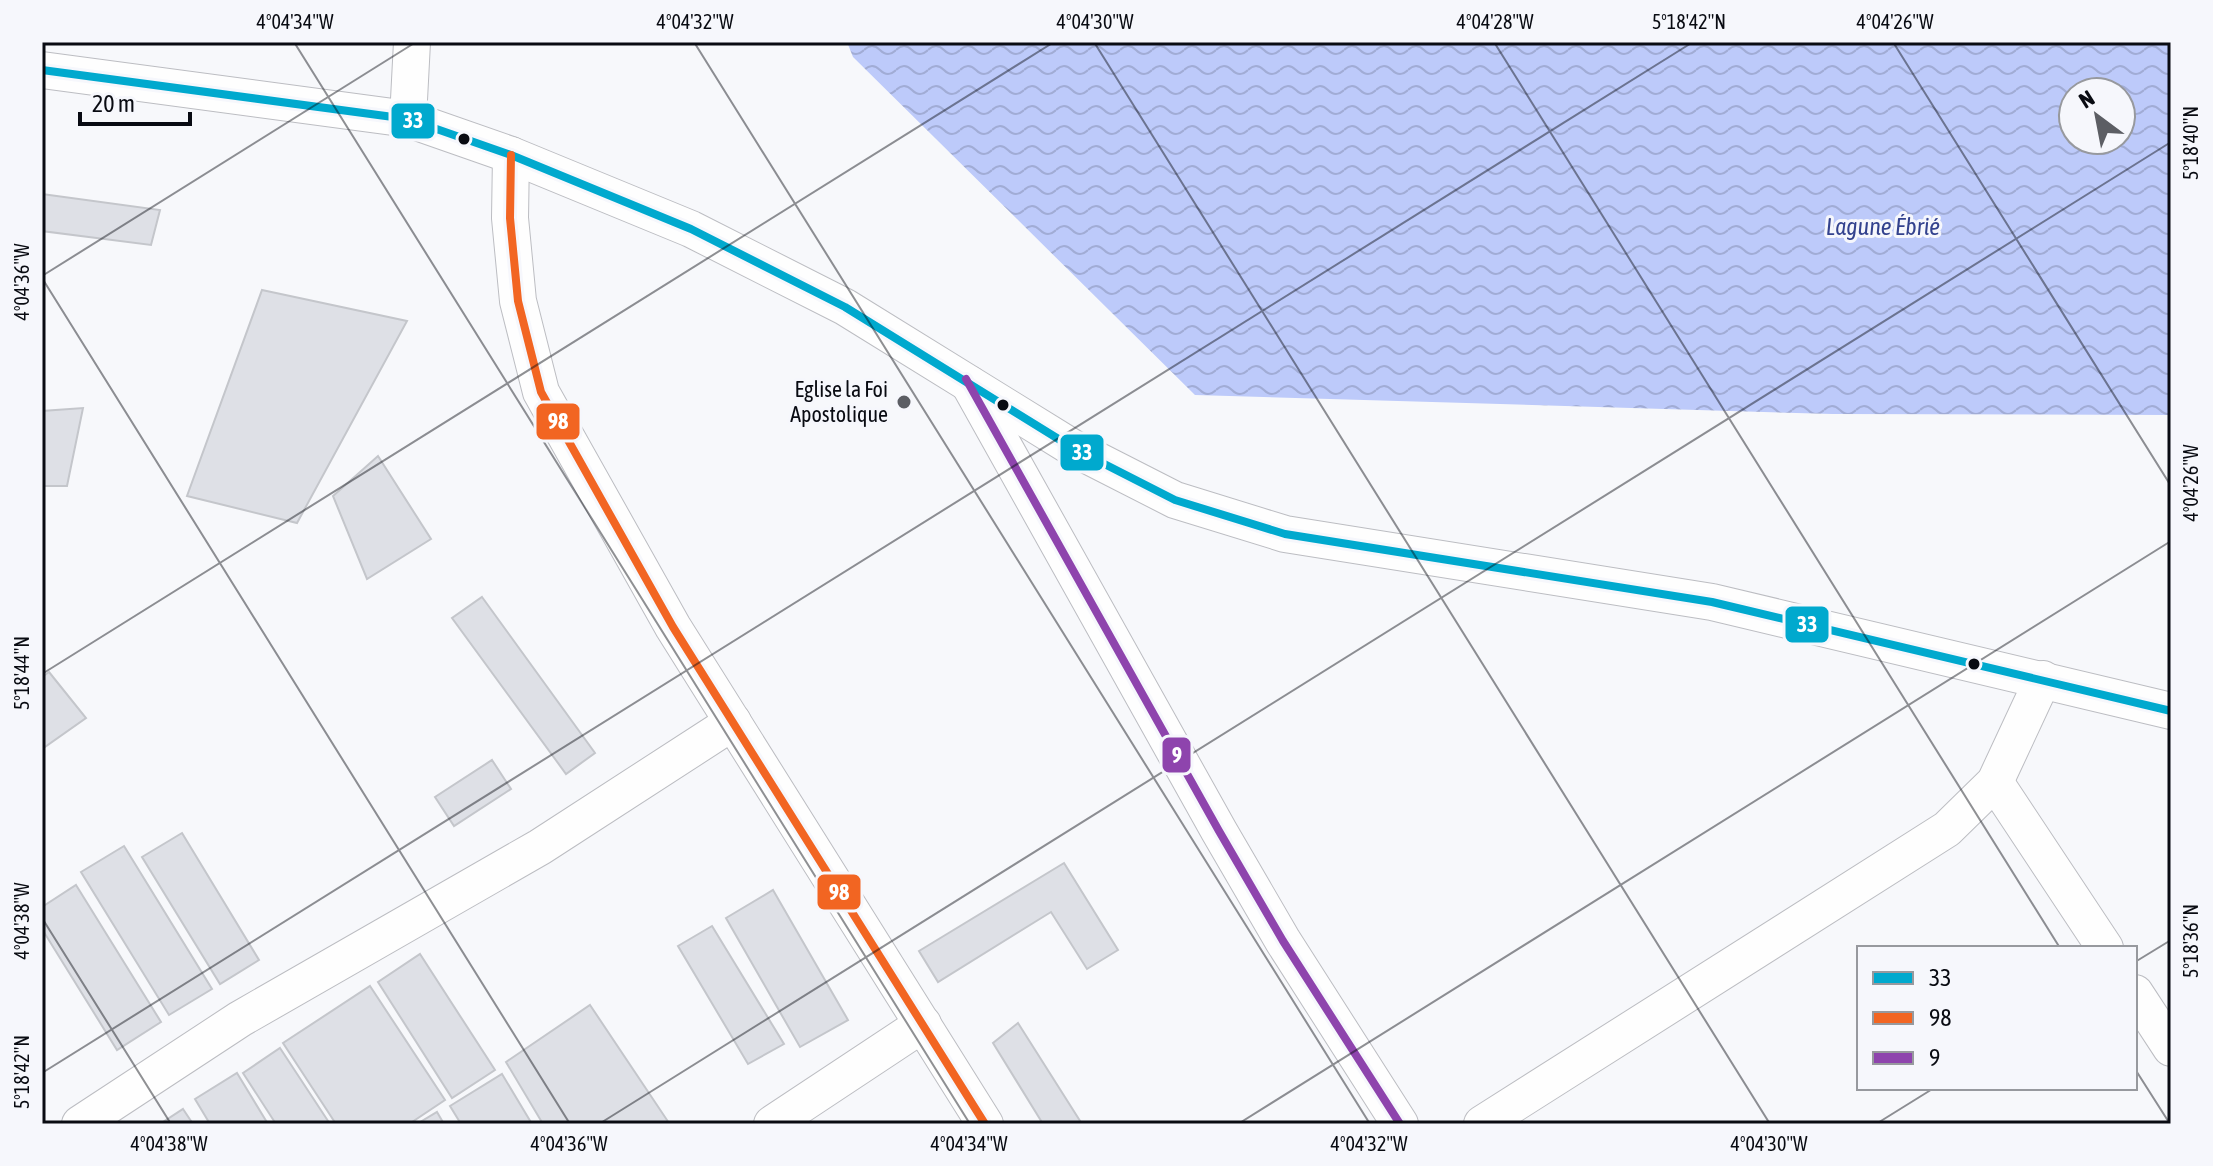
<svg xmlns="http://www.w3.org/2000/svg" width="2213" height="1166" font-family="'Asap Condensed',sans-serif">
<defs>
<pattern id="water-waves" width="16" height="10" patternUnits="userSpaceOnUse" patternTransform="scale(2)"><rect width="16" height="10" fill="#bdcafa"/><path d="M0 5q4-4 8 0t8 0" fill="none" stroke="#a1acd5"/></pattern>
</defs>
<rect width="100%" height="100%" fill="#f7f8fb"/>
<path fill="url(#water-waves)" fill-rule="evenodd" d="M847,42h1324v373l-339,-1 -637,-19 -342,-338zM2073,92h48v48h-48z"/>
<g fill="#dee0e6" stroke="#c4c6cb" stroke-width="2">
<polygon points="42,194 160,210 151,245 42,231"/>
<polygon points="262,290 407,321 297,523 187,496"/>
<polygon points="83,408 67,486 42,486 42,411"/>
<polygon points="378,456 431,539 367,579 333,496"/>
<polygon points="482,597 595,753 566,774 452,618"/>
<polygon points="49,672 86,718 42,749 42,677"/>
<polygon points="492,760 511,789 454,826 435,797"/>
<polygon points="182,833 259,960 220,984 142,857"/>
<polygon points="124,846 212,989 169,1015 81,872"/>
<polygon points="1064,863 1118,950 1087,969 1051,912 938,982 919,951"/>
<polygon points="76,885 161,1022 117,1050 42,929 42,907"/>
<polygon points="773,890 848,1020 800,1047 726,918"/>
<polygon points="712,926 784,1044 748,1064 678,946"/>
<polygon points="420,954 495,1070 452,1098 378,982"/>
<polygon points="370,986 445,1100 409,1124 336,1124 283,1043"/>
<polygon points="590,1005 669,1123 668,1124 543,1124 506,1062"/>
<polygon points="1018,1023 1082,1124 1043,1124 993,1043"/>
<polygon points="280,1048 330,1124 276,1124 243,1073"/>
<polygon points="237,1073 268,1124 210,1124 195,1099"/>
<polygon points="502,1074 532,1124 461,1124 450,1106"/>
<polygon points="183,1109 193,1124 160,1124"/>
<polygon points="437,1112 444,1124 417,1124"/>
</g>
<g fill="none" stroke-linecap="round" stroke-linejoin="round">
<g stroke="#bcbdc2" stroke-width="38">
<g id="minor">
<polyline points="42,70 408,119 511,155 691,229 845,307 1073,448 1175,500 1285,534 1712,602 2171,711"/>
<polyline points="408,119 412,42"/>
<polyline points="511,155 510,218 518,301 541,392 673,627 985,1124"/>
<polyline points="969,384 1219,831 1283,941 1400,1124"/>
<polyline points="1995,782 2105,948"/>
<polyline points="2135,993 2171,1048"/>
<polyline points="80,1124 240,1019 540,847 733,722"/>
<polyline points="772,1124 923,1024"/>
<polyline points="1482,1124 1947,829 1995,782 2043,679"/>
</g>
</g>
<use href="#minor" stroke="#fefefe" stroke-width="36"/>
<g stroke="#f6f7fc" stroke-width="14">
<polyline id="bus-1" points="42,70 408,119 511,155 691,229 845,307 1073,448 1175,500 1285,534 1712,602 2171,711"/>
</g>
<g stroke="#f6f7fc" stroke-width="14">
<polyline id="bus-2" points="511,155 510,218 518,301 541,392 673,627 985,1124"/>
</g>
<g stroke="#f6f7fc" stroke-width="14">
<polyline id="bus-3" points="966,379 1219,831 1283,941 1400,1124"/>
</g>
<use href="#bus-1" stroke="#00a9ce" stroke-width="8"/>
<use href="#bus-2" stroke="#f26522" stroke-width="8"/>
<use href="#bus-3" stroke="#8e44ad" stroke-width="8"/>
</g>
<path fill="none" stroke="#090b12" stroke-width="2" stroke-opacity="0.45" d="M294,42l676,1082M694,42l676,1082M1094,42l676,1082M1494,42l566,906M1893,42l278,444M42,276l374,-234M42,278l528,846M42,674l1012,-632M42,918l129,206M2135,962l36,-22M2135,1069l35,55M42,1073l1651,-1031M599,1124l1572,-982M1238,1124l933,-583M1876,1124l58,-36"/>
<g fill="#090b12" stroke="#f6f7fc" stroke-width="3">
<circle cx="464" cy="139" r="7"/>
<circle cx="1003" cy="405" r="7"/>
<circle cx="1974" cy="664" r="7"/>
</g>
<circle fill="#5c5e64" stroke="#f6f7fc" stroke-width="3" cx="904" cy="402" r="8"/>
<g text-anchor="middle" stroke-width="6" stroke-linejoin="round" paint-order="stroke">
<g font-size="22" fill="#090b12" stroke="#f6f7fc" text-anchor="end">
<text x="888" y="397">Eglise la Foi<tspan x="888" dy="25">Apostolique</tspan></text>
</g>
<g font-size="24" font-style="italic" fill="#33428e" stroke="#f6f7fc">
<text x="1883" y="235">Lagune Ébrié</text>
</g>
</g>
<g stroke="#f6f7fc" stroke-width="3">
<rect x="390" y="102" width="46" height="38" rx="8" fill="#00a9ce"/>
<rect x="535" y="402" width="46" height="39" rx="8" fill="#f26522"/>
<rect x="1059" y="433" width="46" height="39" rx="8" fill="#00a9ce"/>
<rect x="1784" y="605" width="46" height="39" rx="8" fill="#00a9ce"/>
<rect x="1161" y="736" width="31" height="38" rx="8" fill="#8e44ad"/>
<rect x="816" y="873" width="46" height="38" rx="8" fill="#f26522"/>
</g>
<g font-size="22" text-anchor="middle" font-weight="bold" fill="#fff">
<text x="413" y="128">33</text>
<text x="558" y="429">98</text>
<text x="1082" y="460">33</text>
<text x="1807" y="632">33</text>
<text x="1177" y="763">9</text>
<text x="839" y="900">98</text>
</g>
<rect width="2213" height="1166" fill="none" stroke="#f6f7fc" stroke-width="88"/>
<rect x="1857" y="946" width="280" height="144" fill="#f6f7fc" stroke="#97999e" stroke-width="2"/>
<rect x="1873" y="972" width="40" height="12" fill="#00a9ce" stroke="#97999e" stroke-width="2"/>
<text x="1929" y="986" font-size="24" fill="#090b12">33</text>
<rect x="1873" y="1012" width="40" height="12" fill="#f26522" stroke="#97999e" stroke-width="2"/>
<text x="1929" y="1026" font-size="24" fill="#090b12">98</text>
<rect x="1873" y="1052" width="40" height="12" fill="#8e44ad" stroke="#97999e" stroke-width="2"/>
<text x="1929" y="1066" font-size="24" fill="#090b12">9</text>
<g transform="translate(2097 116) rotate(328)"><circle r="38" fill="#f6f7fc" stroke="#97999e" stroke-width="2"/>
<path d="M0-6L14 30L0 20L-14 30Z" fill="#5c5e64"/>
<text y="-12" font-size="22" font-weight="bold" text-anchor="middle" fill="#090b12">N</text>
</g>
<path d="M80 112v12h110v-12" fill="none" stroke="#090b12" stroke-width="4"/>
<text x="92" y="112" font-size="24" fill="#090b12" stroke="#f6f7fc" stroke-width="6" paint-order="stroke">20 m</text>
<rect x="44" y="44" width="2125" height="1078" fill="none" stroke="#090b12" stroke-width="3"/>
<g font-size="20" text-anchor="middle" fill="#090b12">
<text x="295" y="29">4°04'34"W</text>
<text x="695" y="29">4°04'32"W</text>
<text x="1095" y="29">4°04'30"W</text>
<text x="1495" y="29">4°04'28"W</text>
<text x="1689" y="29">5°18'42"N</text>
<text x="1895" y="29">4°04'26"W</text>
<text transform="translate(2191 143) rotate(-90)" y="7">5°18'40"N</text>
<text transform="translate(22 282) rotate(-90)" y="7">4°04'36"W</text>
<text transform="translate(2191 483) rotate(-90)" y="7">4°04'26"W</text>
<text transform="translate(22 673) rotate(-90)" y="7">5°18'44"N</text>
<text transform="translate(22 921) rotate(-90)" y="7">4°04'38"W</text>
<text transform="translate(2191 941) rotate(-90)" y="7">5°18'36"N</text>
<text transform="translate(22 1072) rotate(-90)" y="7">5°18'42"N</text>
<text x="169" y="1151">4°04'38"W</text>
<text x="569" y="1151">4°04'36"W</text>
<text x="969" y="1151">4°04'34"W</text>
<text x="1369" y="1151">4°04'32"W</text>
<text x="1769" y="1151">4°04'30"W</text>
</g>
</svg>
